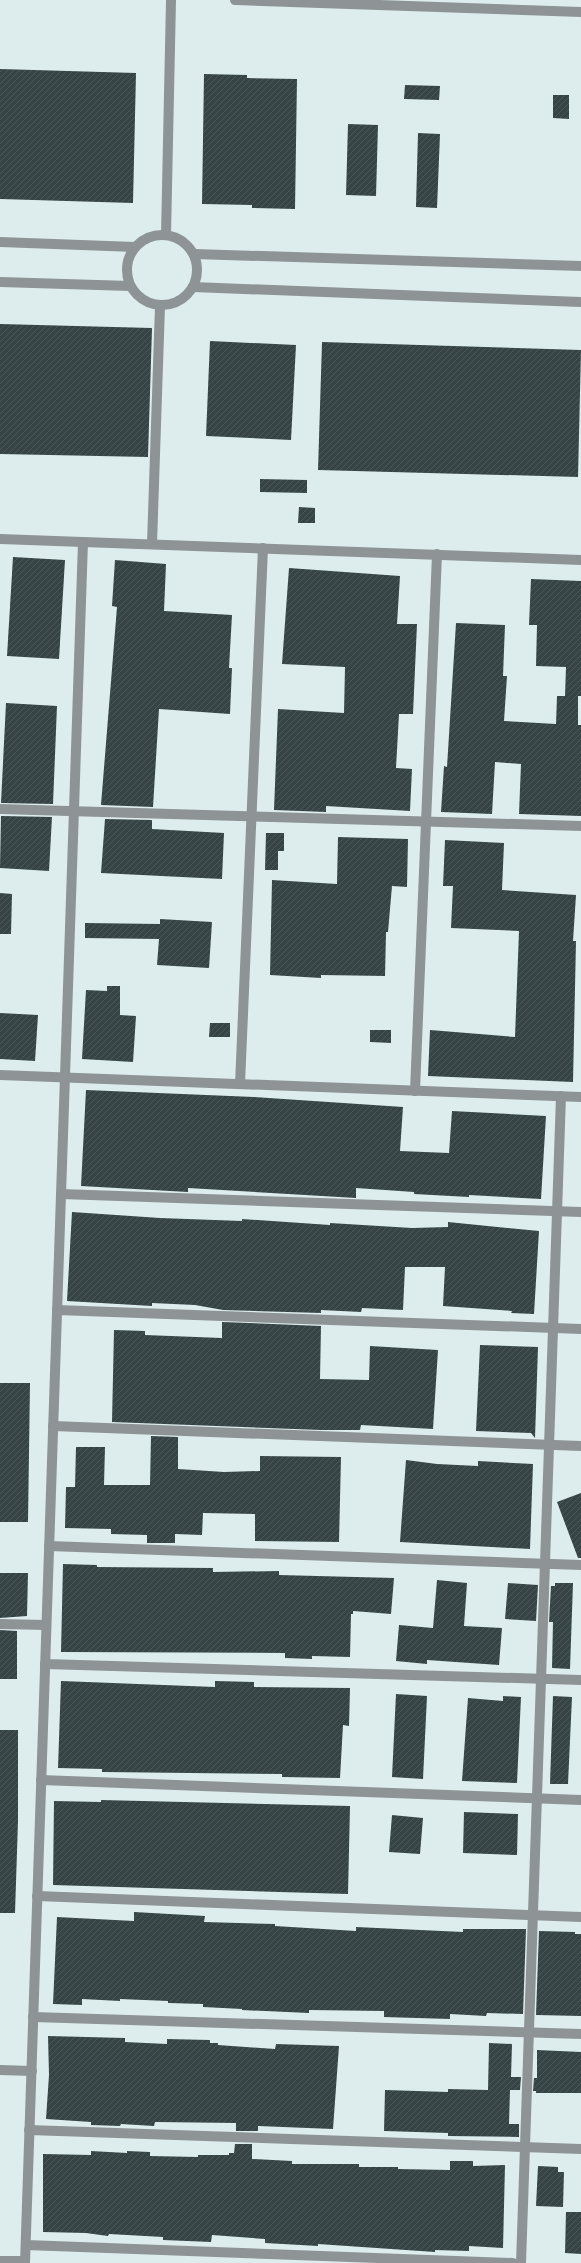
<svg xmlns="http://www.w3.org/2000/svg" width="581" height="2263" font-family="Quicksand,sans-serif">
<defs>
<pattern id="building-hatch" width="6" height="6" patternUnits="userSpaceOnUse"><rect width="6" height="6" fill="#374445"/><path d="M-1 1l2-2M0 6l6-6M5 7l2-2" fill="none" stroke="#4b5758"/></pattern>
</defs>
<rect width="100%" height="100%" fill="#ddedee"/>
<g fill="url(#building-hatch)">
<polygon points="0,69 136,73 133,203 0,199"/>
<polygon points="204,74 247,75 247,78 297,79 295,209 252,208 252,205 202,204"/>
<polygon points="405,85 440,86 439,100 404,99"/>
<polygon points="553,95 569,95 569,119 553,118"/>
<polygon points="348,124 378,125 376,196 346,195"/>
<polygon points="418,133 440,134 437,208 416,207"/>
<polygon points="0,324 152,328 148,457 0,454"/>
<polygon points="210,341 296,345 291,440 206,436"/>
<polygon points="322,342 581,350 578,477 318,470"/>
<polygon points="260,479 307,480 307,493 260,492"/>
<polygon points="299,507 315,508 315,523 298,523"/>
<polygon points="13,557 65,560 59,659 7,656"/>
<polygon points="115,560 166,564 164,611 232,615 229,668 232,668 230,714 159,709 153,807 101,805 117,607 112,606"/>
<polygon points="289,568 400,576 397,624 417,624 413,714 399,714 396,768 412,769 410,811 326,806 326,812 274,810 278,709 344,713 345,667 282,664"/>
<polygon points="531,579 581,581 581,696 578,696 578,725 581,725 581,816 519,814 521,764 495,762 492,814 441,812 444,766 447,767 456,623 505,625 503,676 507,676 504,721 556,724 557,696 565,696 566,667 536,666 537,625 529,625"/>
<polygon points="6,703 57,706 53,804 1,803"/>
<polygon points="1,816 52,817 49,871 0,868"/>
<polygon points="105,819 152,820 152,829 224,833 222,879 101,873"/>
<polygon points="266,833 284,833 284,851 278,851 278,870 265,870"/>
<polygon points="338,837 408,839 407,887 392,886 388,932 386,932 385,976 321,975 321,978 270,975 272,880 337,884"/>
<polygon points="445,840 504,843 502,890 576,895 573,941 576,941 573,1082 428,1076 430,1030 515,1037 519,931 451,928 453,886 443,886"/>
<polygon points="0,893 12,894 11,934 0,934"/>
<polygon points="160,919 212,922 209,968 157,965 159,939 85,938 85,923 160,924"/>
<polygon points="107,986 120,986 120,1015 136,1016 133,1062 82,1059 86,990 107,991"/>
<polygon points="0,1013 38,1015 35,1061 0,1059"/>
<polygon points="210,1023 230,1023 230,1037 209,1037"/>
<polygon points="370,1030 391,1030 391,1043 370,1042"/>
<polygon points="86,1090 254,1097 403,1107 400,1151 449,1153 452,1111 546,1116 541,1199 469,1195 469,1197 414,1194 414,1192 356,1188 356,1198 188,1188 188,1192 81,1186"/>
<polygon points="72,1212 160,1218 242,1221 242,1219 330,1225 330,1223 412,1228 448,1227 448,1222 539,1231 534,1314 511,1313 512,1311 443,1306 445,1267 405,1267 403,1310 362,1308 361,1312 321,1310 321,1313 223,1310 195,1305 152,1303 152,1306 67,1301"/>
<polygon points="222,1322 321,1326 320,1379 369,1380 370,1346 438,1350 433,1429 361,1425 360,1430 321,1430 112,1422 114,1330 145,1331 145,1335 222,1338"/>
<polygon points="480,1345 538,1347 535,1438 531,1433 476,1431"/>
<polygon points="0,1383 30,1383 28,1522 0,1522"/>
<polygon points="151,1436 178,1437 178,1469 224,1472 260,1471 260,1456 341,1457 339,1542 255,1541 255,1514 203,1513 202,1535 175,1534 175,1543 147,1543 147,1535 111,1534 111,1529 65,1528 66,1487 75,1487 76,1447 105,1447 104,1485 150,1485"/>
<polygon points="406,1460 437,1464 478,1466 478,1461 533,1464 530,1549 400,1542"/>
<polygon points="581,1493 581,1558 578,1558 557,1502"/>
<polygon points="63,1564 97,1565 97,1567 213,1568 213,1572 279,1571 279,1575 394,1578 391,1614 353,1611 353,1614 351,1614 350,1657 312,1656 312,1659 285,1658 285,1653 61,1652"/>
<polygon points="0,1573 28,1573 27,1616 0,1618"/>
<polygon points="437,1580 467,1583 464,1626 502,1628 499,1665 427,1660 427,1664 396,1661 399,1625 433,1628"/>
<polygon points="508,1583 538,1585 536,1621 505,1619"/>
<polygon points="555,1583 573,1583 570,1669 552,1668 553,1622 549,1622 551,1586 555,1586"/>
<polygon points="0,1630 17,1631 17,1679 0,1679"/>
<polygon points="61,1681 215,1687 215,1681 254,1682 254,1687 350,1688 349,1726 343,1725 340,1778 282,1777 282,1774 102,1772 102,1769 58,1768"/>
<polygon points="396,1694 427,1696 423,1779 392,1777"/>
<polygon points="503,1696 521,1697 517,1783 462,1781 468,1698 503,1701"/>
<polygon points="553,1696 572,1697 568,1784 550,1784"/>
<polygon points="0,1730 18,1730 18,1821 15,1913 0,1913"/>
<polygon points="101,1800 350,1806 348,1894 53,1885 54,1801 101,1802"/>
<polygon points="464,1812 518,1814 517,1855 463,1853"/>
<polygon points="392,1815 423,1818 420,1854 389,1852"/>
<polygon points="134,1912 205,1916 204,1922 275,1924 275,1926 356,1931 356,1927 463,1932 463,1929 526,1929 523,2014 487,2013 486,2016 450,2014 450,2019 384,2017 384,2011 309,2010 309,2013 242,2010 242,2009 203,2007 203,2004 168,2003 168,2001 120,1999 120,2001 82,1999 82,2005 53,2004 57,1917 134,1921"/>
<polygon points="539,1931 575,1932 575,1934 581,1934 581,2016 536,2015"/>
<polygon points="48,2036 125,2038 125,2042 167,2044 167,2039 210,2040 210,2043 218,2043 218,2045 275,2049 276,2044 339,2046 333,2129 258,2126 258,2131 236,2131 236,2123 155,2122 154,2126 121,2124 120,2126 91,2125 91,2122 46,2119 49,2075"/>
<polygon points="489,2043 512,2044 511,2077 521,2077 520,2090 510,2090 509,2124 519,2124 519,2137 448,2136 448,2133 384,2131 385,2090 448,2092 448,2089 488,2090"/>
<polygon points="537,2050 581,2052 581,2093 536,2093 536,2091 533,2091 534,2078 537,2078"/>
<polygon points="235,2144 252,2144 252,2159 292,2161 292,2164 359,2164 359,2167 398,2167 398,2169 450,2170 450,2161 473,2161 473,2166 505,2165 503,2248 469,2246 469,2251 435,2250 435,2252 318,2244 318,2246 265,2243 265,2239 212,2235 211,2242 163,2240 163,2237 109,2234 108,2236 86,2233 43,2232 43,2154 91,2155 91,2151 127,2153 127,2151 150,2152 150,2156 198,2157 198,2155 229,2155 229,2153 234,2153"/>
<polygon points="538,2166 558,2167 558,2172 564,2172 563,2207 536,2206"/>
<polygon points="566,2212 581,2212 581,2254 565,2253"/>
</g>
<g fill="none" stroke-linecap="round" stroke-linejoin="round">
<g stroke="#8e9495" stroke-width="10">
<polyline points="235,0 581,12"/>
<circle cx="162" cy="270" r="35"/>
<polyline points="166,235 171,0"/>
<polyline points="0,242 135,247"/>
<polyline points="194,254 581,266"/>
<polyline points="0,282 130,286"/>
<polyline points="193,287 581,302"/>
<polyline points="0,539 581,560"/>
<polyline points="152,544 160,306"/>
<polyline points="0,809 581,826"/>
<polyline points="0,1075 581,1097"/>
<polyline points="240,1084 263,548"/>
<polyline points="415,1091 437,554"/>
<polyline points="61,1194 581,1212"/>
<polyline points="57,1310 581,1329"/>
<polyline points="53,1426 581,1446"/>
<polyline points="49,1546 581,1565"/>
<polyline points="0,1624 46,1625"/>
<polyline points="45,1664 581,1680"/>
<polyline points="41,1780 581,1800"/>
<polyline points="37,1896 581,1917"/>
<polyline points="33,2017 581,2034"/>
<polyline points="0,2070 32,2071"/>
<polyline points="29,2130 581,2149"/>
<polyline points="26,2245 513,2263"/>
<polyline points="0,2261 25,2261"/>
<polyline points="25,2263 83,542"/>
<polyline points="521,2263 561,1096"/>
</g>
</g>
</svg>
